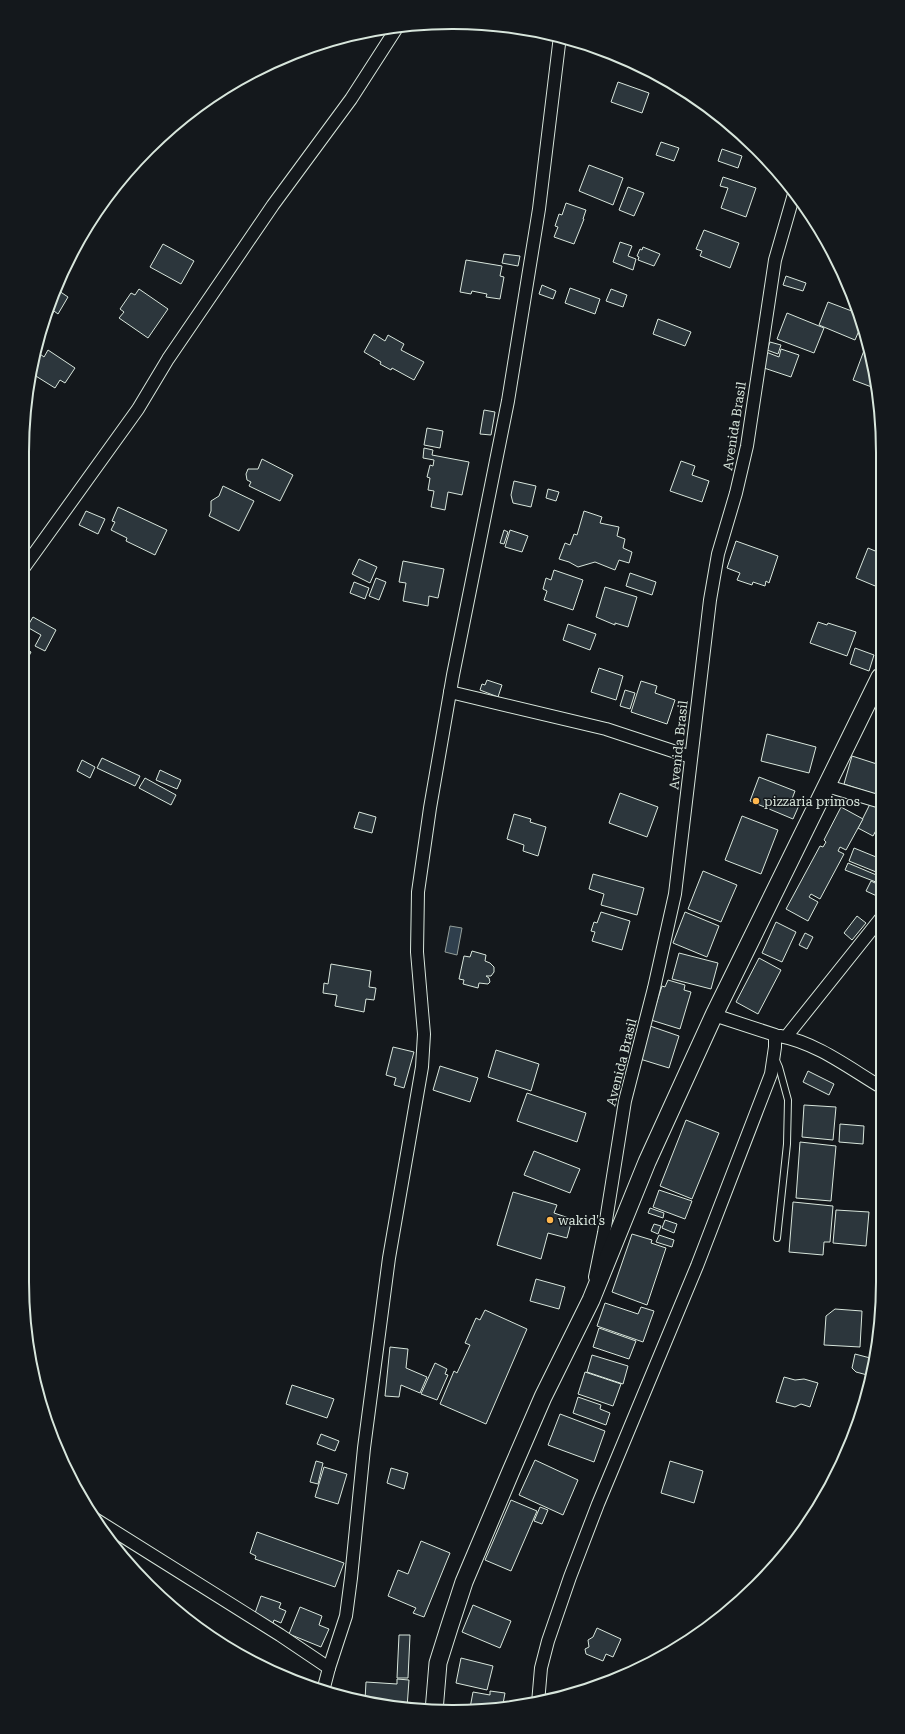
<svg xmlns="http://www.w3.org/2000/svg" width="905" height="1734" font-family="'Roboto Serif',serif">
<rect width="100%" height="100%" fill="#14181c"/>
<polygon fill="#2f3f4d" stroke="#939e99" points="450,926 462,928 457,955 445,952"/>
<g fill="#2c363c" stroke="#d8e6dc">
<polygon points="618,82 649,93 642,113 611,102"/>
<polygon points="661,142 679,148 674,161 656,155"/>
<polygon points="722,149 742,156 738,168 718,161"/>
<polygon points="589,165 623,178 613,205 579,191"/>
<polygon points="723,177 756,188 746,217 721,208 728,188 720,186"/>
<polygon points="628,187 644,193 634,216 619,210"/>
<polygon points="566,203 586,210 583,219 584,219 574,244 554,237 558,227 555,226 559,214 562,215"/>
<polygon points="704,230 739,243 730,268 700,256 702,251 696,249"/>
<polygon points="620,242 632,246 628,256 636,259 633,270 613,262"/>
<polygon points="163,244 194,261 181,284 150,267"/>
<polygon points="643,247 660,254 654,266 638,260 639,257 637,256 640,249 642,250"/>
<polygon points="504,254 520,256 518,266 502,263"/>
<polygon points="466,260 502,266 500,276 504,277 500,299 486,297 487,294 472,291 471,294 460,292"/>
<polygon points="786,276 806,283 803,291 783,285"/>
<polygon points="542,285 556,291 553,299 539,294"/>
<polygon points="570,288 600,299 595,314 565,303"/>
<polygon points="56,289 68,297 58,314 54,311 51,316 47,314"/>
<polygon points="139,289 168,309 148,338 119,318 124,312 120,309 131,293 135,295"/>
<polygon points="611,289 627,295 623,307 606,301"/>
<polygon points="828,302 857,313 861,326 855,340 819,325"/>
<polygon points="787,313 824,328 814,353 777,339"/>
<polygon points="658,319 691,332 685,346 653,334"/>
<polygon points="374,334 385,341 388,335 404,344 401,350 424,362 414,380 392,368 391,370 380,364 381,362 364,352"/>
<polygon points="770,342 781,345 778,354 767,350"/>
<polygon points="866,345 877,389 853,380"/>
<polygon points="781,349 799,355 791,377 761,367 766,352 779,357"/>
<polygon points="48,350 75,368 65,383 60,380 55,388 31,373 33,364 40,354 44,357"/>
<polygon points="484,410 495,412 491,435 480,434"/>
<polygon points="427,428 443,431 440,448 424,445"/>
<polygon points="424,448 433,450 432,455 469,462 462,495 448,492 445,510 431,507 434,491 428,490 430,478 427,477 430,465 433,466 434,460 423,458"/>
<polygon points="262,459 293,475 280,501 249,486 251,482 247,480 246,474 248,469 258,469"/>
<polygon points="681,461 695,466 692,475 709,481 702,502 670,491"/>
<polygon points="514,481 536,486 531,507 513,503 511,495"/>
<polygon points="223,486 254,501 239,531 209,516 211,511 211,501 219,496"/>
<polygon points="548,489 559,492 556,501 546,498"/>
<polygon points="118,507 167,530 155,555 126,541 127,538 111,530 115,522 112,521"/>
<polygon points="86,511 105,519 98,534 79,525"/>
<polygon points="584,511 602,517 600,523 619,527 617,536 625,539 623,548 632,552 629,563 619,560 615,570 595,562 578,567 569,562 559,559 565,543 570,545 574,534 577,535"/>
<polygon points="504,530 508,532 504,544 500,543"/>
<polygon points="510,530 528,536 522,552 505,547"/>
<polygon points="736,541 778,556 769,583 766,581 765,586 753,582 752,585 737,580 740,573 727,568"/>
<polygon points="868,548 880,553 880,588 856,578"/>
<polygon points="359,559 377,567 370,583 352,574"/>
<polygon points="403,561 444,569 438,598 429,596 428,606 403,601 406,583 399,582"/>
<polygon points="554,570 583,580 573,610 544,600 547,591 543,589 546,578 551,580"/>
<polygon points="630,573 656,582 652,595 626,586"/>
<polygon points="376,578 386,582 379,600 369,596"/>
<polygon points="354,582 369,588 365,599 350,593"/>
<polygon points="605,587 637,597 628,627 615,623 615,625 596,617"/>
<polygon points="33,617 56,630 45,651 35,646 41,635 27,627"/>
<polygon points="818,622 827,625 828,623 856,632 847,656 810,643"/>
<polygon points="568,624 596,634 590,650 563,640"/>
<polygon points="23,647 31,652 23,668"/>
<polygon points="855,648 874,655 869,671 850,664"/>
<polygon points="599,668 623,676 616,700 591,692"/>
<polygon points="487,680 502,685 498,697 480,690 482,684 485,685"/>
<polygon points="641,681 657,686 655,693 675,700 667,724 631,712"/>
<polygon points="625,690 635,693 630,709 620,706"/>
<polygon points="767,734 816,747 809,773 761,761"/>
<polygon points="852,756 880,765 881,796 844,784"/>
<polygon points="102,758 140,776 135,786 97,768"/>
<polygon points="82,760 95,767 90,778 77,771"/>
<polygon points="160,770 181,780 177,789 156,780"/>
<polygon points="759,777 795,791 792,799 800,803 793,819 750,801"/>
<polygon points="145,778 176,795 171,805 139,788"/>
<polygon points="620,793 658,807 647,837 609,823"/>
<polygon points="871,802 881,807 881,821 873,836 858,828"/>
<polygon points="841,807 863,819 846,850 840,847 838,851 844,854 820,899 811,894 809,897 818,902 808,921 786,909 820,846 823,847 826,842 824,840"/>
<polygon points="359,812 376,817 372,833 354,828"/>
<polygon points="514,814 531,819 530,822 546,827 538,856 523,851 524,845 507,839"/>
<polygon points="742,816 778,830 761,874 725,860"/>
<polygon points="854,848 881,859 881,874 849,861"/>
<polygon points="848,863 881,877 881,884 845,870"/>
<polygon points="703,871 737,885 721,922 688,909"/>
<polygon points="593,874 644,888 637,915 601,905 604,894 589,889"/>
<polygon points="871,881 881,886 879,897 866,891"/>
<polygon points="601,912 630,921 622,950 592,941 595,932 591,931 594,922 597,923"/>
<polygon points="685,912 719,926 707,957 673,943"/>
<polygon points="857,916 866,923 852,940 844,933"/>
<polygon points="776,922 796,932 782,962 762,953"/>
<polygon points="805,933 813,937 807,949 799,945"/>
<polygon points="472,951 486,955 485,961 490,963 494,967 494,972 491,976 486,976 489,978 490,982 488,984 479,983 478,988 463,984 464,980 459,979 464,956 470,957"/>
<polygon points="679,953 718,963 711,989 672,979"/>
<polygon points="759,958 781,970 758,1014 736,1002"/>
<polygon points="331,964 371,971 369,987 376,988 374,1000 366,999 364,1012 335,1006 337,995 323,993 324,983 328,984"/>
<polygon points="668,980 685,985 684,990 691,992 680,1029 651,1020 662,986 665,987"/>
<polygon points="650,1026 679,1036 669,1068 640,1059"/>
<polygon points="393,1047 414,1052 404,1088 394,1085 396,1078 386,1075"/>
<polygon points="496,1050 539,1064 531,1091 488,1077"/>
<polygon points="440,1066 478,1078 470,1102 433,1090"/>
<polygon points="808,1071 834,1084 829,1095 803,1082"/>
<polygon points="527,1093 586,1113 577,1142 517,1121"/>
<polygon points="804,1105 836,1107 833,1140 802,1137"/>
<polygon points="686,1120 719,1133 692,1199 660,1186"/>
<polygon points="840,1124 864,1126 863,1144 839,1142"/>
<polygon points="800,1142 836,1146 831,1201 796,1198"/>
<polygon points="534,1151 580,1169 570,1193 524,1175"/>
<polygon points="659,1190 692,1201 685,1219 653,1207"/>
<polygon points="513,1192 557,1205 554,1213 572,1219 567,1238 548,1233 541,1259 497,1245"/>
<polygon points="793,1202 833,1206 830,1242 824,1242 823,1255 789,1252"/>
<polygon points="650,1208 664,1213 663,1218 648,1213"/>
<polygon points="836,1210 869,1212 866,1246 833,1243"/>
<polygon points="665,1220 677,1224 674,1233 662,1228"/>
<polygon points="654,1224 661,1226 658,1234 651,1231"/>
<polygon points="632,1234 652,1240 651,1243 666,1248 647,1305 612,1292"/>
<polygon points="659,1235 674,1240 672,1247 656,1242"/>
<polygon points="536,1279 565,1287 559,1309 530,1301"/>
<polygon points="605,1303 638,1314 641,1307 654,1311 643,1342 597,1326"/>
<polygon points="835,1309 862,1311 860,1347 824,1345 826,1316"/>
<polygon points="485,1310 527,1329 486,1424 440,1404 454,1371 457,1373 470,1345 465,1343 476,1318 480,1320"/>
<polygon points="599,1328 636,1341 629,1359 593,1347"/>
<polygon points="390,1347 408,1349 406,1368 427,1377 420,1393 401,1385 399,1397 385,1396"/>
<polygon points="855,1354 874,1359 871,1376 856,1372 852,1368"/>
<polygon points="592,1355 628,1366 623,1384 587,1372"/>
<polygon points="435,1363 447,1369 445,1374 448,1375 437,1400 421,1394"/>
<polygon points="585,1372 621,1384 613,1406 578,1394"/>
<polygon points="784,1377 795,1380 804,1379 818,1383 810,1407 801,1404 795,1407 776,1402"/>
<polygon points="292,1385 334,1399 327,1418 286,1404"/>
<polygon points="578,1397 601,1405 600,1409 610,1413 606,1425 573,1413"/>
<polygon points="560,1414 605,1431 594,1462 548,1445"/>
<polygon points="321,1434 339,1441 335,1451 317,1444"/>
<polygon points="535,1460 578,1480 563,1515 519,1495"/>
<polygon points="316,1461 323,1463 318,1484 310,1482"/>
<polygon points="670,1461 703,1471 694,1503 661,1493"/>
<polygon points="324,1467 347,1474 338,1504 315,1497"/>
<polygon points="391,1468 408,1473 404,1489 387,1483"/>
<polygon points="511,1500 537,1511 511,1571 485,1560"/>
<polygon points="540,1507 548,1510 542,1524 534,1521"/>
<polygon points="257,1532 344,1563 335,1587 255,1559 256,1556 250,1553"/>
<polygon points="421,1541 450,1553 424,1617 413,1613 416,1608 388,1596 398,1570 408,1574"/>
<polygon points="261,1596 281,1603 279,1608 286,1611 281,1623 274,1620 273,1623 254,1616"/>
<polygon points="473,1605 511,1621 500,1648 462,1632"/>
<polygon points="300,1607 322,1616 319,1625 329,1629 321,1647 289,1634"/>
<polygon points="597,1628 621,1639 613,1657 606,1654 603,1661 586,1654 585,1649 589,1647 588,1640 593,1637"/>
<polygon points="399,1635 410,1635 408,1678 397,1678"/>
<polygon points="461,1658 493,1666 487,1690 456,1683"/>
<polygon points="397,1679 409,1680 407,1708 375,1703 375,1701 365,1700 366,1682 397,1684"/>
<polygon points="490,1691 505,1693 502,1709 470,1708 473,1692 490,1695"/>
</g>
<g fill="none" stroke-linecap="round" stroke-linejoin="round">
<g stroke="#d8e6dc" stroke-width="8">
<polyline id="lane" points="775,1058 779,1067 788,1100 787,1144 777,1238"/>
</g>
<g stroke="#d8e6dc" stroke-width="14">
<g id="street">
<polyline points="23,569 138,409 168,359 273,205 351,99 398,26"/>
<polyline points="450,692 606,729 691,757"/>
<polyline points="827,786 881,802"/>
<path d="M780,1036c37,7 69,32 101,51"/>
<polyline points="786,1037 881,918"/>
<polyline points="595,1277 604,1233 625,1101 654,988 675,894 710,600 718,554 736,493 747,446 775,260 794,194"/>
<polyline points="881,1314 882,1306"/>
<polyline points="95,1519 280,1635 329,1668"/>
<polyline points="323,1691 329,1668 346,1616 351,1578 364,1448 389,1258 422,1067 424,1034 417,952 418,892 430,808 453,675 508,401 539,209 560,36"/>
<polyline points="538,1703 541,1668 548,1641 570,1577 598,1504 697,1266 771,1074 775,1047 775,1035 714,1015"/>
</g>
</g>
<g stroke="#d8e6dc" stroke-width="19">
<polyline id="secondary" points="434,1711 438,1663 449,1628 464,1582 511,1471 543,1397 591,1300 647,1162 714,1015 880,677"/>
</g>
<use href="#lane" stroke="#14181c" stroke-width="6"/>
<use href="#street" stroke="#14181c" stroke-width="12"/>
<use href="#secondary" stroke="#14181c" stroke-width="17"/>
</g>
<g fill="#ffb74d" stroke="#14181c" stroke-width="1.5">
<circle cx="756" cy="801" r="4"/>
<circle cx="550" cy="1220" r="4"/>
</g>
<g text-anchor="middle" stroke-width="3" stroke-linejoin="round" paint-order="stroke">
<g font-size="13" fill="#d8e6dc" stroke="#14181c">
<text transform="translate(734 426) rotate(-81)" y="5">Avenida Brasil</text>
<text transform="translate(678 745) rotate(-84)" y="5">Avenida Brasil</text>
<text transform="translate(621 1062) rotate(-76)" y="5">Avenida Brasil</text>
</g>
<g font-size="13" fill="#d8e6dc" stroke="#14181c" text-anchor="start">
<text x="764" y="806">pizzaria primos</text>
<text x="558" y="1225">wakid's</text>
</g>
</g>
<path d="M0 0H905V1734H0ZM452 29H453A423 423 0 0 1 876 452V1282A423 423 0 0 1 453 1705H452A423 423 0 0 1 29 1282V452A423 423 0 0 1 452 29Z" fill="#14181c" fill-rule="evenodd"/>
<path fill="none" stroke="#d8e6dc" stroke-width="2" d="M452 29H453A423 423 0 0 1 876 452V1282A423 423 0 0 1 453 1705H452A423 423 0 0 1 29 1282V452A423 423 0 0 1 452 29Z"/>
</svg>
